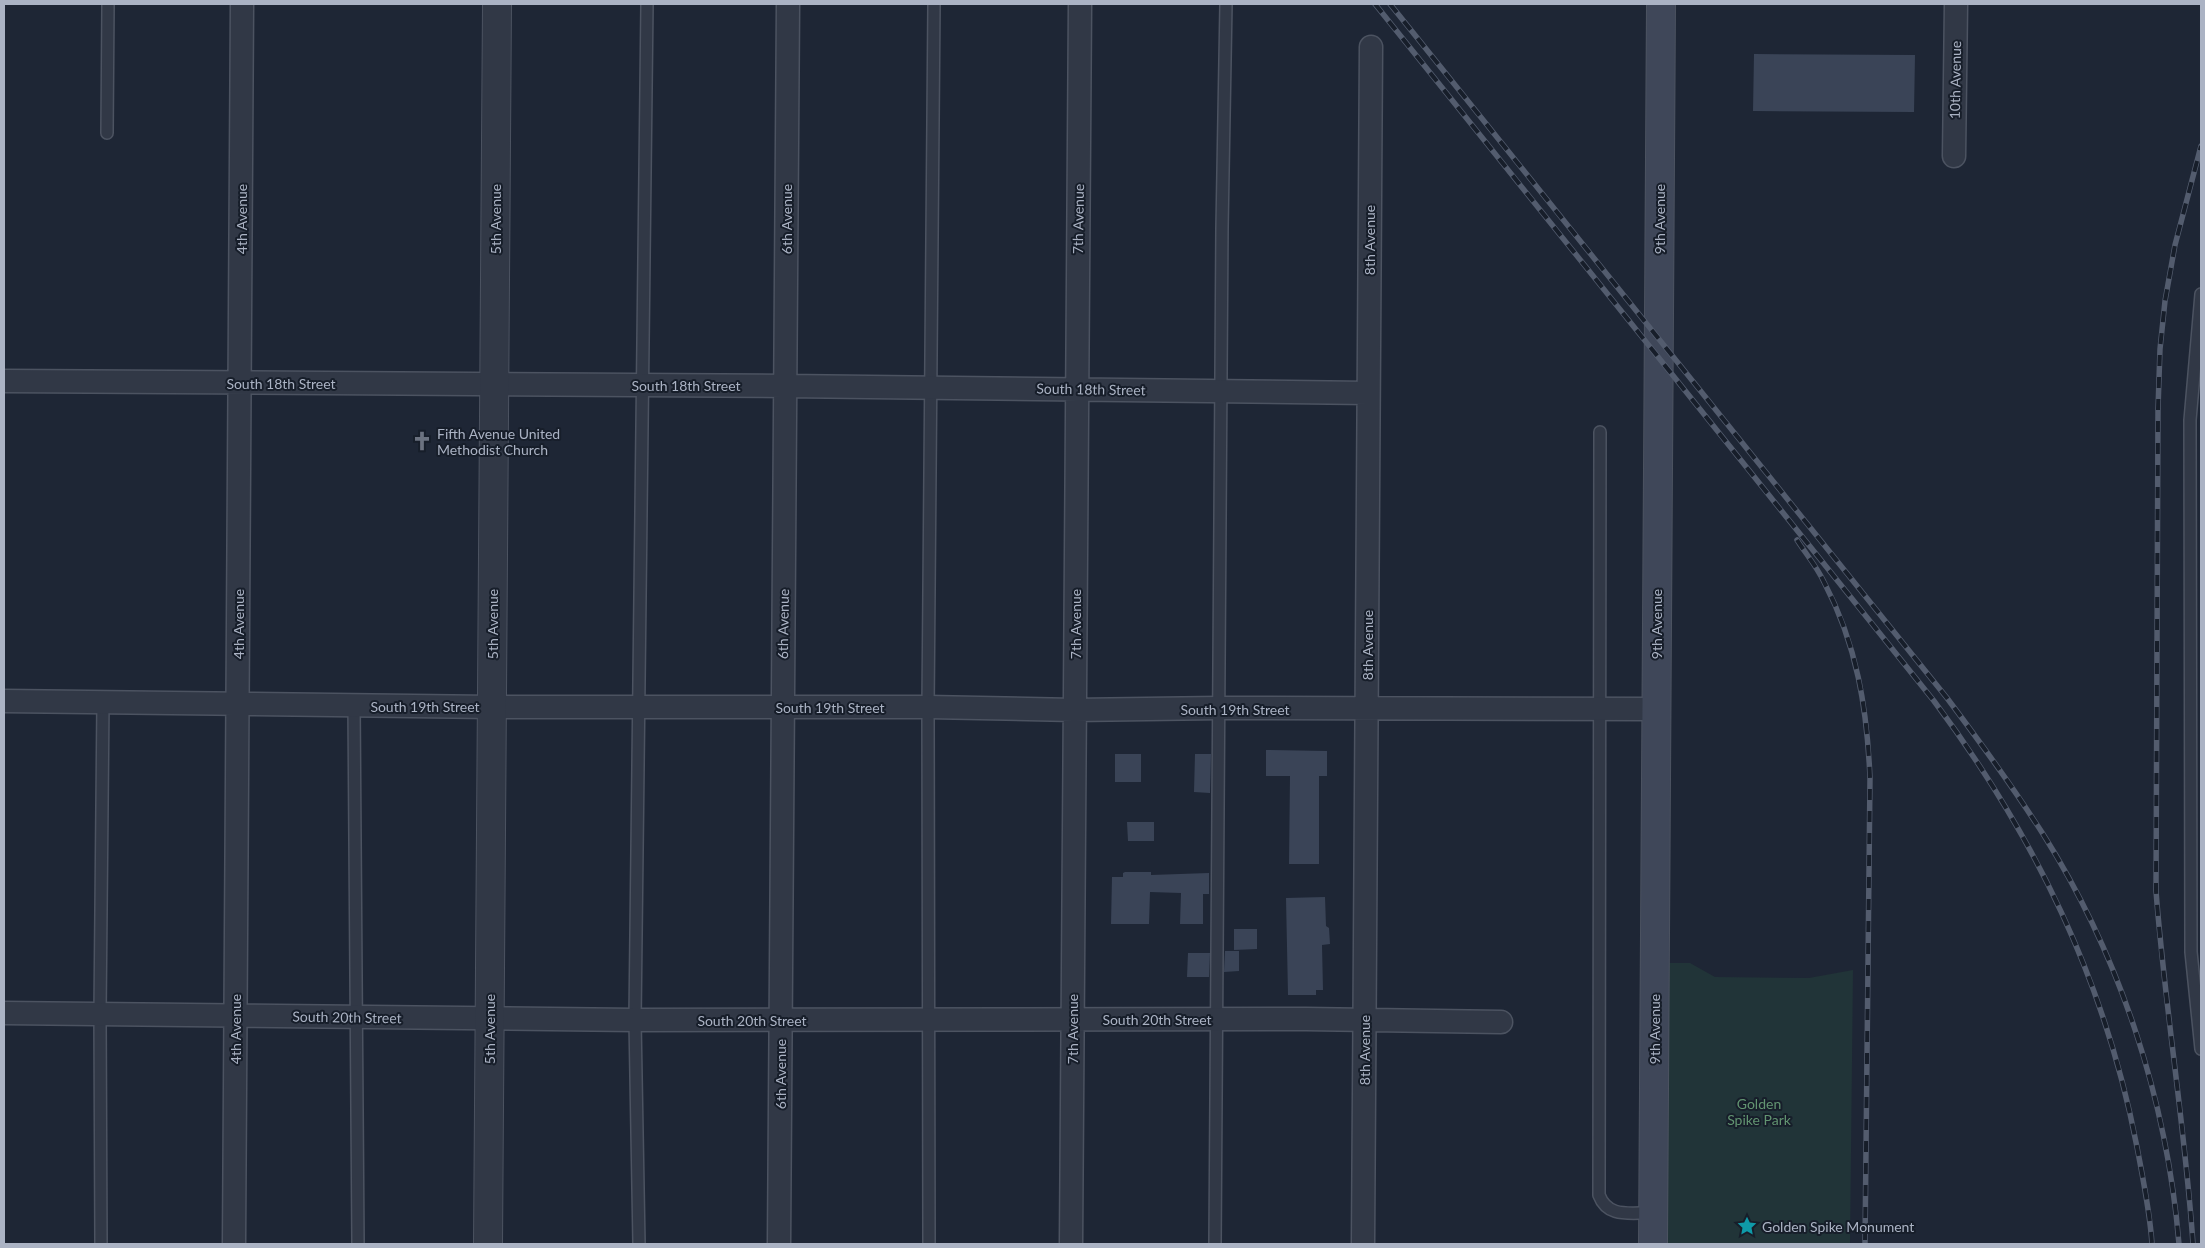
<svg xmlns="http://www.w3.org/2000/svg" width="2205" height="1248" viewBox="0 0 2205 1248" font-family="Lato,sans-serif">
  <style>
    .green { fill: #213438 }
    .building { fill: #3a4457 }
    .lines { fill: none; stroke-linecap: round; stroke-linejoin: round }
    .service-casing { stroke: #4c5361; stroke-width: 14 }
    .minor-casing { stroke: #4c5361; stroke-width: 25 }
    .tertiary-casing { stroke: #4c5361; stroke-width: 30 }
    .secondary-casing { stroke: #4c5361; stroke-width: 30 }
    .service { stroke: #313846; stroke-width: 11 }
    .minor { stroke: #313846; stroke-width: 22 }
    .tertiary { stroke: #313846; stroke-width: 28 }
    .secondary { stroke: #3f4759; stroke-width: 28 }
    .rail-casing { stroke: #535c6e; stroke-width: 5.5 }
    .rail { stroke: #171e2a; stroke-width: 4; stroke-dasharray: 11; stroke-linecap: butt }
    .labels { text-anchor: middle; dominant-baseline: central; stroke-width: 4; stroke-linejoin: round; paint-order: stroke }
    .street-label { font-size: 14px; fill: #abb3c4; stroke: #171e2a }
    .poi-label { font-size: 14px; fill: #abb3c4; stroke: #171e2a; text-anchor: start }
    .park-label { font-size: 14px; fill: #629471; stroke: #171e2a }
  </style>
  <rect width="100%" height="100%" fill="#1e2635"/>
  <path class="green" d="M1669,963H1690L1715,977L1809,978L1853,970L1850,1244H1666Z"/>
  <path class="building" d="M1754,54L1915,55L1914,112L1753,111Z
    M1266,750L1327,751V776H1319V864H1289L1290,776H1266Z
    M1115,754H1141V782H1115Z
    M1195,754H1211L1210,793L1194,792Z
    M1127,822H1154V841H1128Z
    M1125,872H1151V875L1209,873V894H1203V924H1180L1181,893L1150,892L1149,924H1111L1112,877H1123V873Z
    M1325,897L1326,926L1329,928L1330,944L1322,945L1323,990H1316V995H1288L1286,898Z
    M1234,929H1257V949L1234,950Z
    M1225,951H1239V971L1224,972Z
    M1188,953H1210L1209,977H1187Z"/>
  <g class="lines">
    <defs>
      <path id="service" d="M107,133L108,4
        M2201,294L2190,420L2191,952L2201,1049
        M1600,432L1599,1195C1608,1219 1631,1212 1653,1213
        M354,705L358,1244
        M101,1244L100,1014L103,702
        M639,1244L635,1020L647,4
        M929,1244L928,707L934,4
        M1215,1244L1222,228L1226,4"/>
      <path id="minor" d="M1954,156L1956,4
        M4,381L785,386L1368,393
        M4,701L492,707H928L1074,710L1219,708L1656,709
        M4,1013L635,1020L1306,1019L1501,1022
        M234,1244L242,4
        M779,1244L788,4
        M1071,1244L1080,4
        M1363,1244L1371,47"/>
      <path id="tertiary" d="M488,1244L497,4"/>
      <path id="secondary" d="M1653,1244L1661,4"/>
    </defs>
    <use href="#service" class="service-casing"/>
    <use href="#minor" class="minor-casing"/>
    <use href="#tertiary" class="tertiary-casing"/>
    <use href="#secondary" class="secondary-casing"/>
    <use href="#service" class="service"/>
    <use href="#minor" class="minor"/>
    <use href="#tertiary" class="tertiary"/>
    <use href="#secondary" class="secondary"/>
    <defs>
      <path id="rail" d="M1375,4L1934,701C2035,836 2105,981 2137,1147C2143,1179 2150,1212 2152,1244
        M1390,4L1947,698C1980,742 2013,787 2043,834C2120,956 2167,1100 2179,1244
        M1797,540C1806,554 1817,567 1824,582C1857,645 1867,708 1870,778L1865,1244
        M2193,1244C2185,1126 2165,1009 2156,891L2158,409L2160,349L2165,301L2175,245L2201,146"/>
    </defs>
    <use href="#rail" class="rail-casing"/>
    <use href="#rail" class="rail"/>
  </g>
  <defs>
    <symbol id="church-bare" viewBox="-9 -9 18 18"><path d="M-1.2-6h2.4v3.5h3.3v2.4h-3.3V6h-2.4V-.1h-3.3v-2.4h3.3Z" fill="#6b7280" stroke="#171e2a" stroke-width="2.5" paint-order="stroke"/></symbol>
    <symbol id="sight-bare" viewBox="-9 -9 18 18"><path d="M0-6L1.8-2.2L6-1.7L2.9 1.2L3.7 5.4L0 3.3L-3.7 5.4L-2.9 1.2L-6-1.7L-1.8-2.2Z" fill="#0f9aa8" stroke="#171e2a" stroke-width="2.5" paint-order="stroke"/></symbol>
  </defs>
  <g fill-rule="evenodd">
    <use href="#church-bare" x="408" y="427" width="28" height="28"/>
    <use href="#sight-bare" x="1733" y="1212" width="28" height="28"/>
  </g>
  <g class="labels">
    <g class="street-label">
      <text transform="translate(1955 80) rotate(-89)">10th Avenue</text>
      <text transform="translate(241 219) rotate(-90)">4th Avenue</text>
      <text transform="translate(495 219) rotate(-90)">5th Avenue</text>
      <text transform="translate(786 219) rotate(-90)">6th Avenue</text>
      <text transform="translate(1078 219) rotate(-89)">7th Avenue</text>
      <text transform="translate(1659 219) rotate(-90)">9th Avenue</text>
      <text transform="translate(1369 240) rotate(-90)">8th Avenue</text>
      <text x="281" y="383">South 18th Street</text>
      <text x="686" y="385">South 18th Street</text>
      <text transform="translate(1091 389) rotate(1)">South 18th Street</text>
      <text transform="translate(238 624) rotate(-90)">4th Avenue</text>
      <text transform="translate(492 624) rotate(-90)">5th Avenue</text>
      <text transform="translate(783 624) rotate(-89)">6th Avenue</text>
      <text transform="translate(1075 624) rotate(-90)">7th Avenue</text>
      <text transform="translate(1656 624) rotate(-90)">9th Avenue</text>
      <text transform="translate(1367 645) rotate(-90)">8th Avenue</text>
      <text x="425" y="706">South 19th Street</text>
      <text x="830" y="707">South 19th Street</text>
      <text x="1235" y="709">South 19th Street</text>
      <text transform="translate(347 1017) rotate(1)">South 20th Street</text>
      <text x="1157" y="1019">South 20th Street</text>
      <text x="752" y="1020">South 20th Street</text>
      <text transform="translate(235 1029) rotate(-90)">4th Avenue</text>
      <text transform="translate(489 1029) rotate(-90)">5th Avenue</text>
      <text transform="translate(1072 1029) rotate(-90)">7th Avenue</text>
      <text transform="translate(1654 1029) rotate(-90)">9th Avenue</text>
      <text transform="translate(1364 1050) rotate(-90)">8th Avenue</text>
      <text transform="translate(780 1074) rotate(-90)">6th Avenue</text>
    </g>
    <g class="poi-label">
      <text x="437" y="433">Fifth Avenue United<tspan x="437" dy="16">Methodist Church</tspan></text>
      <text x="1762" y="1226">Golden Spike Monument</text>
    </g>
    <g class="park-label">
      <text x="1759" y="1103">Golden<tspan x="1759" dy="16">Spike Park</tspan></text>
    </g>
  </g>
  <rect width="2205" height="1248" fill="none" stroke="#abb3c4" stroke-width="10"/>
</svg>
